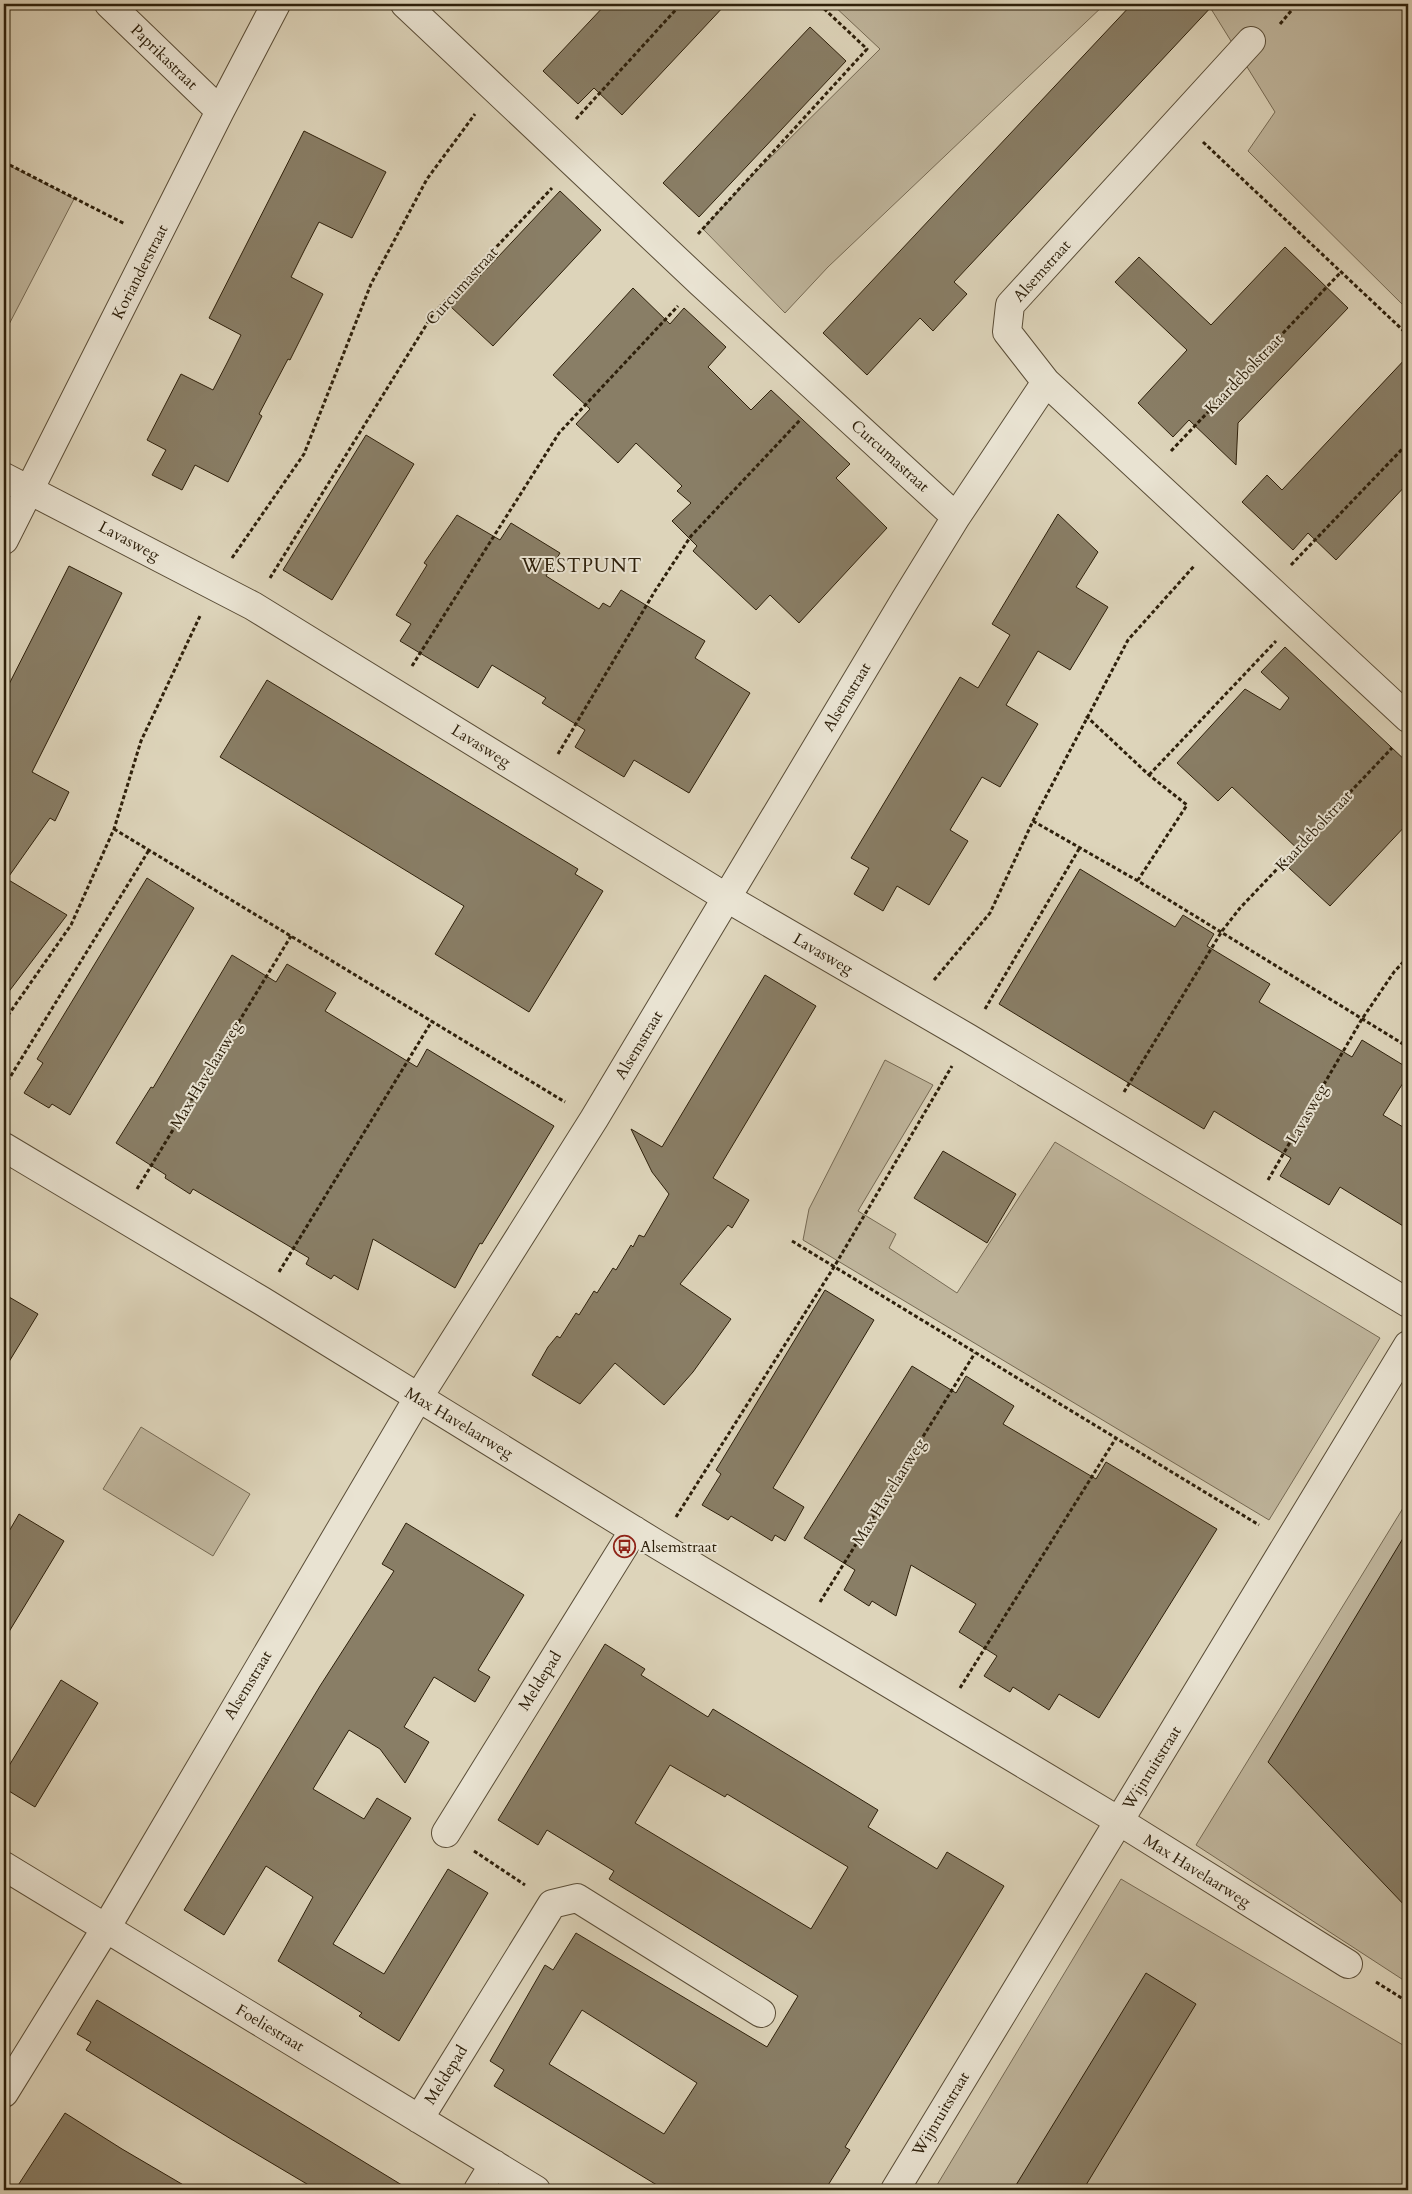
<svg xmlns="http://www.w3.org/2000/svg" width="1412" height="2194" viewBox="0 0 1412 2194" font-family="Cardo,serif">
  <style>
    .green { fill: #bfb59c; stroke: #766a54 }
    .building { fill: #897e66; stroke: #2e200b; fill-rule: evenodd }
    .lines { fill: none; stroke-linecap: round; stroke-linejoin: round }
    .minor-casing { stroke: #5a4d37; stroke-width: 30 }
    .path { stroke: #2e200b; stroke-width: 3; stroke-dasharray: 4 2.5; stroke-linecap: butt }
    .minor { stroke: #e9e3d2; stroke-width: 28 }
    .labels { text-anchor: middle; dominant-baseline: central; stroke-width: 4; stroke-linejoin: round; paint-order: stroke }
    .street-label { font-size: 16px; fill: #2e200b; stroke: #e9e3d2 }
    .poi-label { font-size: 16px; fill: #2e200b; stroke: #e9e3d2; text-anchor: start }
    .quarter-label { font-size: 19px; letter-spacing: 1px; fill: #2e200b; stroke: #e9e3d2 }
  </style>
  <rect width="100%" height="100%" fill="#ddd4ba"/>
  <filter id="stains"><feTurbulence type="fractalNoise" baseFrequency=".004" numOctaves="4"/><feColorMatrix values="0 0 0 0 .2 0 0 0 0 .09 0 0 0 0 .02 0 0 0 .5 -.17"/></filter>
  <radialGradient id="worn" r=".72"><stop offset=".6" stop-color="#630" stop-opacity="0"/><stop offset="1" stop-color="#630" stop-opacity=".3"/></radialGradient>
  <path class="green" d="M832,4H1105L828,267L785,313L703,229L751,177L880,49Z
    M1208,4H1408V310L1248,151L1275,112Z
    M4,163L74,199L4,334Z
    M885,1060L933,1085L858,1211L896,1234L889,1248L957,1293L1055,1142L1380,1338L1269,1520L803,1240L809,1209Z
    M141,1427L250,1494L213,1556L103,1489Z
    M1408,1500V1983L1196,1845Z
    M1121,1879L1408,2048V2190H934Z"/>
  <path class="building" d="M606,4H726L622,115L594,88L578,104L543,71Z
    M1132,4H1214L954,282L967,294L933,331L920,318L867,375L823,333Z
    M810,27L846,61L699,217L663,183Z
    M304,131L386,172L352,238L319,222L305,249L291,277L323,294L290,360L288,359L259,414L262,416L228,482L195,465L182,490L152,475L166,450L147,440L181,374L213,390L227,363L241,335L209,318Z
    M560,191L601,230L493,346L451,307Z
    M1285,247L1348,308L1238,423L1236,465L1189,420L1173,437L1138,403L1187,350L1115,282L1139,257L1211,325Z
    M633,288L670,324L684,308L726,347L708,367L751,410L771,390L850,464L836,478L887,528L799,623L770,595L756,610L693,551L697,546L672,521L691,503L677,491L682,486L636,443L618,463L576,424L590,409L553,375Z
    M1408,356V483L1336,560L1308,533L1293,550L1242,502L1267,475L1282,490Z
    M366,435L414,464L332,600L283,570Z
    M1058,514L1098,552L1076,587L1108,607L1070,670L1038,651L1006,705L1038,724L1000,787L982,777L950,830L968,841L929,905L897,886L883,911L854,894L869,868L851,858L960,677L978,688L1010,635L992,624Z
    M457,515L500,540L511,523L560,553L546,576L599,609L603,603L610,607L621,590L705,641L695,658L750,693L689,793L634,760L624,777L575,747L585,730L542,703L546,698L492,665L478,688L400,641L411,624L396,615L427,565L424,563Z
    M69,566L122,593L32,772L69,792L55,821L50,818L7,879L67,915L4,998V694Z
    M1285,647L1408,763V823L1330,906L1289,868L1302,853L1232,787L1218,801L1177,763L1245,689L1280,710L1289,698L1261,672Z
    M267,680L578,869L575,874L603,891L529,1012L435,954L464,906L220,757Z
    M1080,869L1175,927L1183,915L1214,934L1207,946L1270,984L1259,1002L1352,1057L1362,1040L1408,1068V1075L1383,1115L1408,1130V1229L1340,1187L1329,1205L1280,1176L1291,1158L1261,1140L1214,1111L1204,1129L999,1004Z
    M147,878L194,908L70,1115L52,1104L49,1108L24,1093L43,1063L37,1059Z
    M232,955L276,982L287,964L336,993L325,1011L417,1067L427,1049L554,1126L482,1244L480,1243L455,1288L373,1239L358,1290L334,1275L331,1279L306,1264L309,1258L193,1189L190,1194L165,1178L166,1175L116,1143L151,1087L153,1088Z
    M765,975L816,1006L713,1178L749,1200L732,1228L728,1225L680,1284L731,1319L693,1372L664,1405L615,1363L580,1404L532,1375L548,1347L557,1336L560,1338L576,1313L579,1315L594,1291L597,1293L613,1268L616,1270L631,1245L633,1247L639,1235L644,1237L669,1194L652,1172L631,1129L662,1147Z
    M943,1151L1016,1194L987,1243L914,1198Z
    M825,1290L874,1320L773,1488L804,1507L785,1541L775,1535L772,1541L731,1516L728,1520L702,1505L721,1474L716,1470Z
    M4,1294L38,1314L4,1370Z
    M912,1366L956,1393L966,1376L1014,1406L1003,1424L1096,1479L1106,1462L1217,1529L1099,1718L1059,1694L1049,1710L1013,1687L1010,1692L984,1676L997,1656L959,1632L976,1604L911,1565L896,1616L872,1601L869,1606L844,1590L855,1570L804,1538Z
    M19,1514L64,1541L4,1640V1540Z
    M406,1523L524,1595L478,1670L490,1677L475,1702L434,1677L404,1727L429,1742L405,1783L380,1749L349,1730L313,1789L364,1819L377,1798L411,1818L333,1944L384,1974L448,1869L488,1893L399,2041L359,2016L362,2013L278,1961L313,1897L266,1866L224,1935L184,1910L320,1686L394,1571L382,1564Z
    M1408,1530V1909L1268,1762Z
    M605,1644L645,1669L641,1675L708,1717L713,1709L878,1810L868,1827L937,1869L947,1852L1004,1886L845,2147L850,2150L825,2190H665L494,2086L504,2070L490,2061L545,1965L553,1970L576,1933L767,2047L798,1996L609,1879L614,1871L547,1830L538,1845L498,1820ZM670,1765L725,1797L727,1794L848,1867L811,1929L635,1823ZM582,2010L697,2083L664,2134L549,2064Z
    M61,1680L98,1703L35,1807L4,1788V1774Z
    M1146,1973L1196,2004L1083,2190H1013Z
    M97,2000L315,2132L410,2190H317L231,2139L86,2050L91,2042L77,2034Z
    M65,2113L122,2149L192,2190H15Z"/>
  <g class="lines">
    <defs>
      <path id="minor" d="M109,4L220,111
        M405,4L700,282L956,517
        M1046,382L1408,718
        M4,477L253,606L727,898L968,1038L1408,1303
        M4,540L220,111L276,4
        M4,1147L262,1301L658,1545L1119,1821L1348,1964
        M446,1833L634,1530
        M4,1866L536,2190
        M4,2093L106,1928L418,1398L594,1119L905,600L956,517L1046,382L1007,332L1010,305L1251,41
        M419,2119L552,1904L577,1898L761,2013
        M478,2190L494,2164
        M895,2190L1408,1345"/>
    </defs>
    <use href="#minor" class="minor-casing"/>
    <path class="path" d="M1400,4L1408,8
      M1280,24L1297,4
      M576,119L681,4
      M1203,142L1408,335
      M4,162L125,224
      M698,234L867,49L819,4
      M1171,451L1341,272
      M232,558L304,454L371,284L427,179L475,114
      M1291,565L1408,443
      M270,578L433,314L552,188
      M412,666L559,433L678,306
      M1086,716L1149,775L1187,805L1138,880
      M558,754L655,591L691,536L801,419
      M1149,775L1276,641
      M1033,821L1138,881L1408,1047
      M114,829L565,1102
      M934,980L990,913L1033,821L1128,640L1195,565
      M985,1009L1079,849
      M4,1021L71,925L114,829L141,741L200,616
      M4,1087L149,850
      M1124,1092L1222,931L1240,908L1392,748
      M1268,1180L1362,1019L1394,972L1408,957
      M137,1189L291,936
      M792,1241L1259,1525
      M279,1272L432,1021
      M676,1517L834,1267L952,1066
      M820,1602L975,1353
      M960,1688L1116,1438
      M474,1851L525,1885
      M1376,1982L1408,2002"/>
    <use href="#minor" class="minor"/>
  </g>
  <defs>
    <symbol id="bus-ring" viewBox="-11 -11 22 22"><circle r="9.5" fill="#e9e3d2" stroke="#8f2418" stroke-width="1.5"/><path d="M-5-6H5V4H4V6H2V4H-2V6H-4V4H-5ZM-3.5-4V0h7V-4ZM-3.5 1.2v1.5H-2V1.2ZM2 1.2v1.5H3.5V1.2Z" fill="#8f2418"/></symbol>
  </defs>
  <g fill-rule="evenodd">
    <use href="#bus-ring" x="612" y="1534" width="25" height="25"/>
  </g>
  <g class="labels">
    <g class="street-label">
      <text transform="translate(164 57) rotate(44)">Paprikastraat</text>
      <text transform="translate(1042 271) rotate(-48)">Alsemstraat</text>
      <text transform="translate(140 272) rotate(-63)">Korianderstraat</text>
      <text transform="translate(462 286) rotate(-48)">Curcumastraat</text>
      <text transform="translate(1244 374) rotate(-46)">Kaardebolstraat</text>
      <text transform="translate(890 456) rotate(42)">Curcumastraat</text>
      <text transform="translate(129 541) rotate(28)">Lavasweg</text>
      <text transform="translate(847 697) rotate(-59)">Alsemstraat</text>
      <text transform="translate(481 746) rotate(32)">Lavasweg</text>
      <text transform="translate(1314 831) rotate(-47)">Kaardebolstraat</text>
      <text transform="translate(823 954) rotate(30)">Lavasweg</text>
      <text transform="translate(639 1045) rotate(-59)">Alsemstraat</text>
      <text transform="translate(206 1075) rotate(-59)">Max Havelaarweg</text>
      <text transform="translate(1307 1114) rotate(-60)">Lavasweg</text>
      <text transform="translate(459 1423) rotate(31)">Max Havelaarweg</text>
      <text transform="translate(889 1492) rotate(-58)">Max Havelaarweg</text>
      <text transform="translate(540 1681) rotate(-58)">Meldepad</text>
      <text transform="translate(248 1685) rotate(-59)">Alsemstraat</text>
      <text transform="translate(1152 1768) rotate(-58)">Wijnruitstraat</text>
      <text transform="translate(1197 1871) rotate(32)">Max Havelaarweg</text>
      <text transform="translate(270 2028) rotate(31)">Foeliestraat</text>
      <text transform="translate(446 2075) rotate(-58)">Meldepad</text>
      <text transform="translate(941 2114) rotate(-59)">Wijnruitstraat</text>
    </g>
    <g class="poi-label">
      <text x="640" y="1547">Alsemstraat</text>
    </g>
    <g class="quarter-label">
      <text x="582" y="566">WESTPUNT</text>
    </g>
  </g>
  <rect width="1412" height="2194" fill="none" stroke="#ddd4ba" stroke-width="20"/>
  <rect x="5" y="5" width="1402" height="2184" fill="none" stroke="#2e200b" stroke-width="2.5"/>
  <rect x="10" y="10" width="1392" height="2174" fill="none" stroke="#2e200b"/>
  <rect width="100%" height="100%" filter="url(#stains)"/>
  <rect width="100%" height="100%" fill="url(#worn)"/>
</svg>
